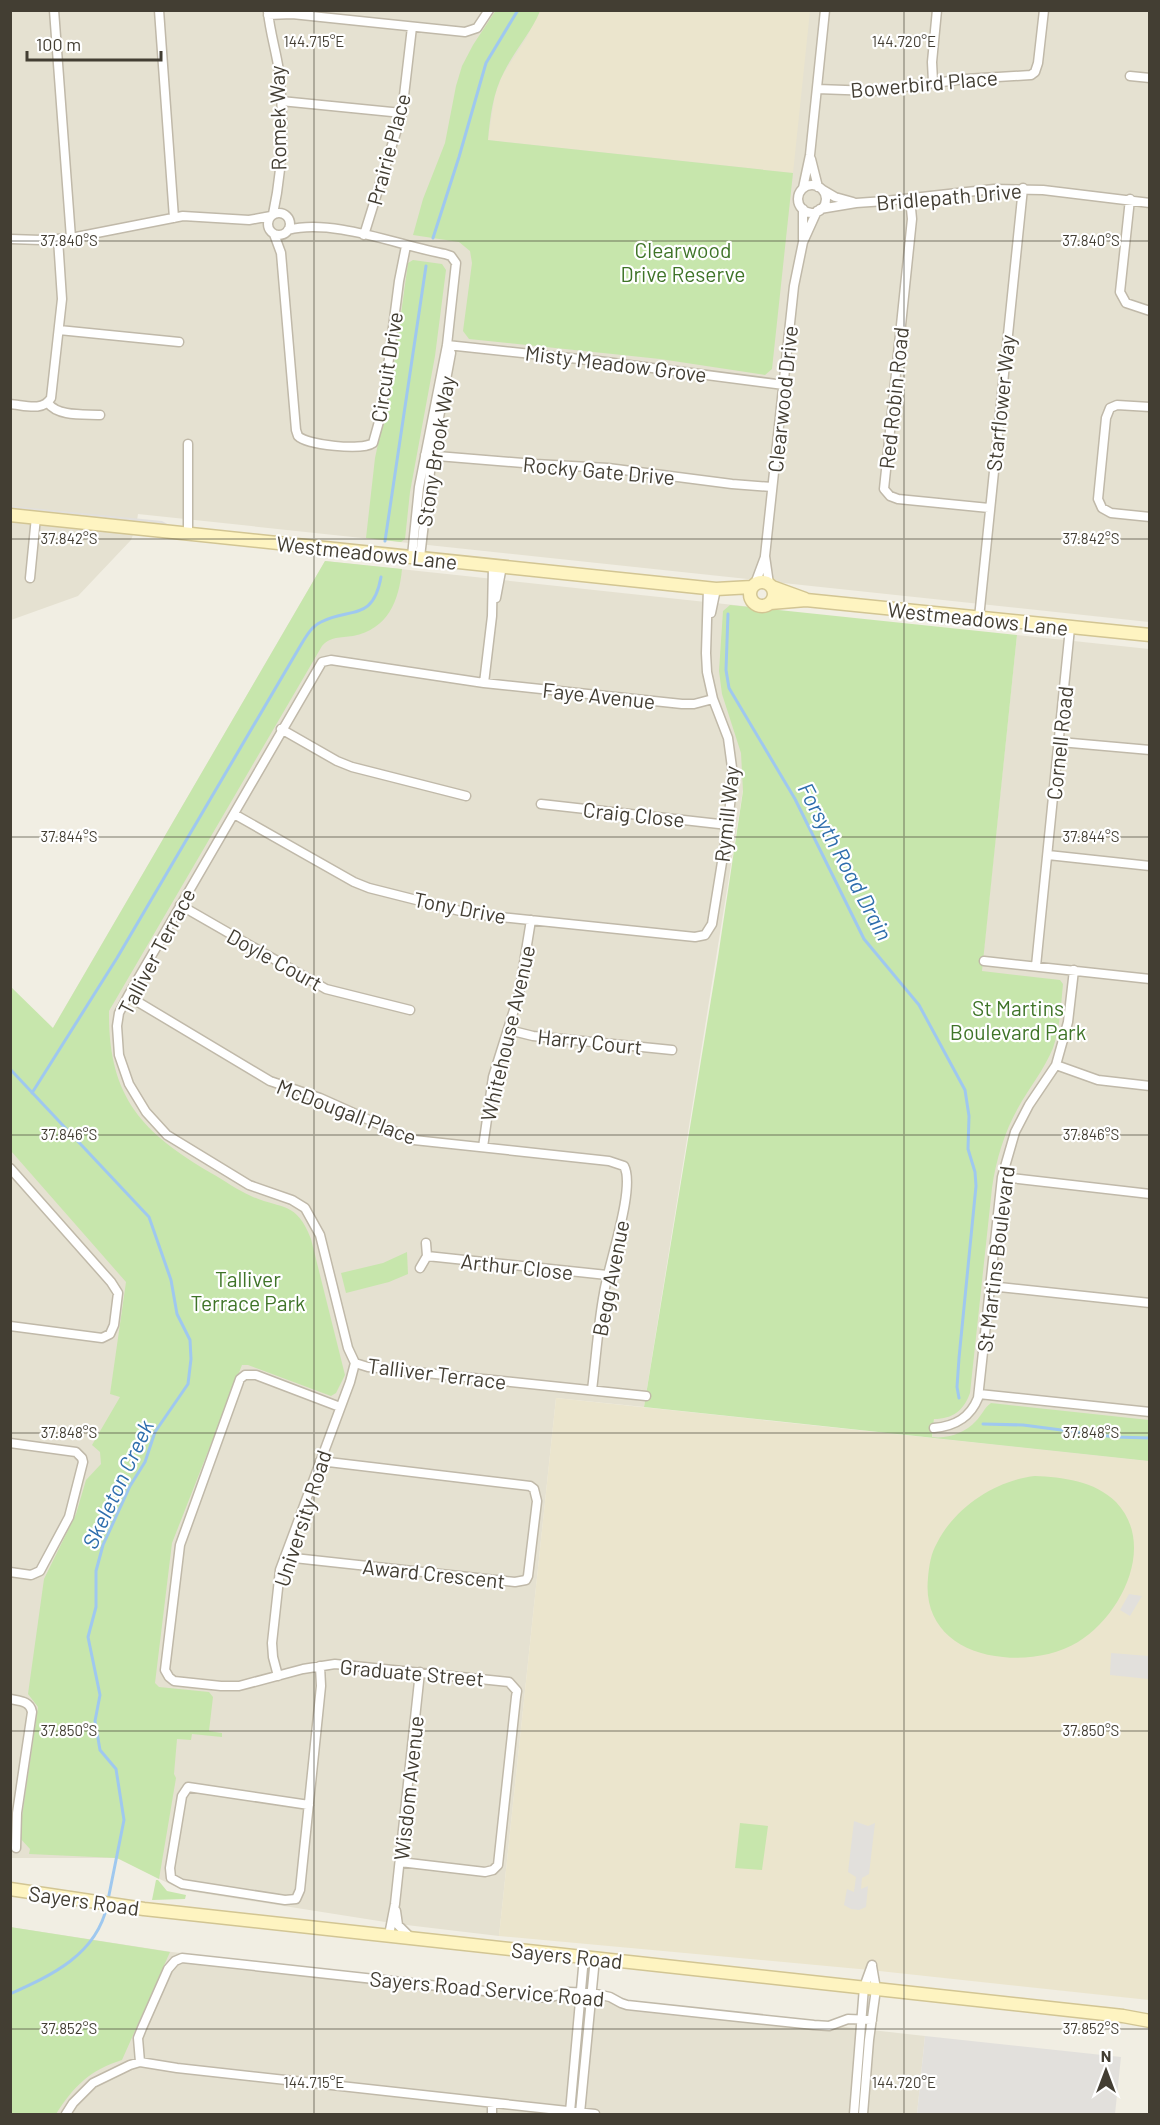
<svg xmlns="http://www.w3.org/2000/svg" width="1160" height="2125" viewBox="0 0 1160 2125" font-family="Barlow,sans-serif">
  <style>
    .residential { fill: #e5e1d1 }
    .education { fill: #ebe5cd }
    .green { fill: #c7e6ac }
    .parking { fill: #e2e0dc }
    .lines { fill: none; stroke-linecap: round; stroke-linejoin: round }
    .stream { stroke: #9fc8ef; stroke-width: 3 }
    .street-casing { stroke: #c0b9a9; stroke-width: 11 }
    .secondary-casing { stroke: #d2c593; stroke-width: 15 }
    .street { stroke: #fff; stroke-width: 8 }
    .secondary { stroke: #fef4c1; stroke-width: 12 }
    .ticks { fill: none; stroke: #433e33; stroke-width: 1.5; stroke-opacity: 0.45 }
    .labels { text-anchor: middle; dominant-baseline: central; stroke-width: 4.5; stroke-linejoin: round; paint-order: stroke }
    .street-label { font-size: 21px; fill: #433e33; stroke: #fff }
    .park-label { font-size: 21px; fill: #3f7428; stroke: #fff }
    .water-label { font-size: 22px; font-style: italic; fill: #2e6ead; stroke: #fff }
    .ticks-label { font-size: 15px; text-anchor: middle; fill: #433e33; stroke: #fff; stroke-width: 4.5; stroke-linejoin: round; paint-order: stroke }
  </style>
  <rect width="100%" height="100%" fill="#f1eee3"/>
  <path class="residential" d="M10,11H1149V622L138,514L136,527L131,540L78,596L11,620Z
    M325,561L772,609L644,1407L556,1398L499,1936L398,1924L182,1890L117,1858H11L10,1069L22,1081Z
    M1017,635L1149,649V1461L932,1438Z
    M10,1927L172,1952L925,2036L917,2114H11Z"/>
  <path class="education" d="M540,11H810L793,173L488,140L495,95L502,76L527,37Z
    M556,1398L1149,1461V2000L870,1970L499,1936Z"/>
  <path class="green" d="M496,10L540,11C531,33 515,50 504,72C493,92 490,118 488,140L793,173L772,369L765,375L660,359L469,339L463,331L472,263L470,251L459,242L413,235L423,199L445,143L456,86L462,66L473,45Z
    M413,260L442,264L446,270L435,356L410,492L405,539L401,542L366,538L375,458L392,379L408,263Z
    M325,561L402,569C399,601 388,629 353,636C340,638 331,636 322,646L109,1011C108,1096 141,1132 211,1173C224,1180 237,1190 251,1196C281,1210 296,1200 311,1239L345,1375L336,1393L331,1396L248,1365H242L172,1543L155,1683L159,1687L209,1692L213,1697L209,1731L222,1733V1737L192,1734L191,1740L177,1739L174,1774L176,1778L159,1879L117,1858L29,1854L30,1849L19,1837L38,1707L28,1694L44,1579L76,1514L86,1480L101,1464L100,1452L92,1445L120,1397L110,1394L126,1282L11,1151L10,986L53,1028Z
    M730,605L1017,635L982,971L1060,980L1063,984C1061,1005 1060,1028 1053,1048C1044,1070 1029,1088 1018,1108C1004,1133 996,1160 992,1188L970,1393C964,1410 953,1419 934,1419L932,1437C948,1439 965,1433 976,1421C982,1415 984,1408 991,1403L1149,1420V1461L644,1407L718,957L743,791L741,753L722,694L719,671L723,611Z
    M407,1252L408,1274L389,1282L346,1293L341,1273L383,1263Z
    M1035,1476C1062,1477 1095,1481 1116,1502C1157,1545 1121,1616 1078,1642C1056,1655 1027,1660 1003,1657C958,1653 923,1626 928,1578C929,1566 931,1553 937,1543C955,1507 996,1480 1035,1476Z
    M740,1823L768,1826L762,1870L735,1868Z
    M156,1880H158L167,1891L186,1895L185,1899L152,1900Z
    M10,1927L170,1952L122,2060C90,2070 74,2086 56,2114H11Z"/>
  <path class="parking" d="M11,506L162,521L169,525L11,509Z
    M1129,1594L1142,1596L1130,1616L1120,1610Z
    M1111,1653L1149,1656V1679L1110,1675Z
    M854,1821L868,1826L875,1823L869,1874L862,1878L861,1889L868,1886L866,1907L859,1910L851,1909L844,1905L847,1889L854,1892L856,1877L848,1872Z
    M925,2036L1121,2057L1115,2114H917Z"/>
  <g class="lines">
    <path class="stream" d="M433,238L459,157L486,63L518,10
      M385,541L426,266
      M728,614L726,670L729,688L795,799L864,939L919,1005L965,1090L969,1116L968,1149L975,1172L976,1186L959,1358L957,1387L959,1398
      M10,1069L149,1217L171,1280L177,1314L190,1340L191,1359L188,1384L155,1432L145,1462L130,1486L103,1545L96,1571V1607L88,1637L100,1695L95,1721L100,1750L116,1769L124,1820L108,1900
      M32,1093L117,958L302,643C307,635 312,626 321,622C350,607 373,622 381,577
      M983,1424L1023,1425L1115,1437L1150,1438
      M10,1994C52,1975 96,1955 107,1906"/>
    <defs>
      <path id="street" d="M54,10L71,238
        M159,10L174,218
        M268,12C270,32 276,51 279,71C284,118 283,168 273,214
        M268,15L292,14L465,32L477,28L489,10
        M1130,76L1150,78
        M933,82L932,62L937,10
        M817,89L873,91L965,79L1031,75L1035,72L1038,63L1044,10
        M281,101L402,113
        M811,159L818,187
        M798 199a14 14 0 1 1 28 0a14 14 0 1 1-28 0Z
        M803,188L810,155L825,10
        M823,190L835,197L853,202
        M910,198L912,219L884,489L890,496L898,499L989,508
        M1130,199L1120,292L1126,303L1150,311
        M820,209L856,203L885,201L994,189L1043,190L1150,203
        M268 224a11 11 0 1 1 22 0a11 11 0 1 1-22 0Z
        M288,230C333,218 400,246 445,254L451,256L456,263L447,345L419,487L412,556
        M274,234L281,253L296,430L298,436C307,445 362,451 373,443L380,418L387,374L399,281L406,246
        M364,235L402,113L412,27
        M10,239L41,240L71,238L183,216L249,220L271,216
        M803,239V209
        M59,330L179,342
        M447,345L598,361L784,385
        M48,403C58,417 85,414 100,415
        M10,404C24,405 43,412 51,398L62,299L58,239
        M1150,407L1117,405L1110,408L1106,418L1098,499L1102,508L1111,513L1150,517
        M425,455L535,464L608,468L732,484L772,487
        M188,533V444
        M420,557L432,455L451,353L447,345
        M30,578L36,517
        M755,584L765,557
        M769,584L765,556L794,286L803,242L817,211
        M496,598L502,566
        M711,613L716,589
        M979,618L1023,188
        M484,683L492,616L493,565
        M281,729L337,761L352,767L466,796
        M1060,742L1150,750
        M541,804L728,825
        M234,814L354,882L369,888L472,914L695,937L705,935L712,924L728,825L733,775L728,738L713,699L707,672L706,653L708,588
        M1048,855L1150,866
        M180,905L326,989L410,1010
        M984,961L1150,979
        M1036,966L1070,628
        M128,996L270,1081L320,1098L414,1140L609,1161L624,1166C636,1187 608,1266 604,1293C598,1325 596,1358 592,1390
        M509,1030L533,1036L672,1050
        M1056,1065L1098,1080L1150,1086
        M483,1147L493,1077L519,994L531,920
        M10,1168L111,1282L118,1293L114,1325L110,1334L102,1338L10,1326
        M1002,1177L1150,1194
        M427,1256L607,1275
        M420,1268L427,1256L426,1243
        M990,1286L1150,1303
        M979,1394L1150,1412
        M646,1396L368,1367L355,1363L348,1348L320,1235L305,1208L292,1200L249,1185L167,1135L146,1112L129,1084L119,1055L117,1026L119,1013L128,996L322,662L331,660L484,683L682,704H694L713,699
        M340,1407L256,1375H245L240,1379L180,1545L165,1670L169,1677L174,1681L221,1686H239L303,1669L335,1664L509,1682L517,1691L516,1697L498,1865L493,1870L485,1872L400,1862
        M934,1428C955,1426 970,1418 978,1398L1002,1177L1015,1132L1029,1105L1056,1065L1068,1022L1074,970
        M10,1443L76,1452L82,1458L83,1462L69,1517L40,1571L31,1575L10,1572
        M285,1557L515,1582L526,1580L528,1576L537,1501L534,1489L530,1486L320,1461
        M278,1676L273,1657L272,1643L280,1570L350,1382L355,1363
        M10,1699C20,1701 30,1701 32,1712L17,1813L16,1848
        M309,1805L188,1787L182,1796L170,1868L171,1878L182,1884L285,1900L296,1899L300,1890L321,1686L320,1666
        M396,1911L398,1925L410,1937
        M389,1935L395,1904L420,1672
        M140,2062L138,2038L142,2028L168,1969L175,1961L182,1958L548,1998L569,1992L592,1993L610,1997L621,2003L627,2005L814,2025L829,2026L848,2019L872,2020
        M492,2103V2114
        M570,2112L584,1957
        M580,2113L595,1958
        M66,2114L73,2103L93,2083L130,2065L140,2062L177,2068L595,2114
        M854,2114L864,1987L872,1965
        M863,2114L869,2040L876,1989L872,1966"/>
      <path id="secondary" d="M10,515L716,589L752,587
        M750 594a12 12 0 1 1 24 0a12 12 0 1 1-24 0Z
        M772,587L805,599
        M770,603L806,600L1150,635
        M10,1889L144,1909L1123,2016L1150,2021"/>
    </defs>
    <use href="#street" class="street-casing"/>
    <use href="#secondary" class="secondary-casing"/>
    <use href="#street" class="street"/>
    <use href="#secondary" class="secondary"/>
  </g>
  <path class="ticks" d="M314,10V2114M904,10V2114M10,241H1150M10,539H1150M10,837H1150M10,1135H1150M10,1433H1150M10,1731H1150M10,2029H1150"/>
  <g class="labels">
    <g class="street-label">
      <text transform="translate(924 83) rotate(-5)">Bowerbird Place</text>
      <text transform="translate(277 118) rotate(-91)">Romek Way</text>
      <text transform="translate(388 149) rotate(-75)">Prairie Place</text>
      <text transform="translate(949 196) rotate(-5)">Bridlepath Drive</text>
      <text transform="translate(616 363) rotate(7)">Misty Meadow Grove</text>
      <text transform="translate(386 367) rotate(-81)">Circuit Drive</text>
      <text transform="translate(893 398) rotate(-84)">Red Robin Road</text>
      <text transform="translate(782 399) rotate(-84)">Clearwood Drive</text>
      <text transform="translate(1000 403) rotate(-84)">Starflower Way</text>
      <text transform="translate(435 451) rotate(-81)">Stony Brook Way</text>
      <text transform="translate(599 470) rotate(5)">Rocky Gate Drive</text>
      <text transform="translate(367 552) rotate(6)">Westmeadows Lane</text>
      <text transform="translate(978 618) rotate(6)">Westmeadows Lane</text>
      <text transform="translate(599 695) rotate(6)">Faye Avenue</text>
      <text transform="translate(1059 743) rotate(-84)">Cornell Road</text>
      <text transform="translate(634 814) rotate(6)">Craig Close</text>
      <text transform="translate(726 814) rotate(-84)">Rymill Way</text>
      <text transform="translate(460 907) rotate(11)">Tony Drive</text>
      <text transform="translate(156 951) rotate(-62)">Talliver Terrace</text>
      <text transform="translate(275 959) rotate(29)">Doyle Court</text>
      <text transform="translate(507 1033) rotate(-77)">Whitehouse Avenue</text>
      <text transform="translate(590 1041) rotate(6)">Harry Court</text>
      <text transform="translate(347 1111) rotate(21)">McDougall Place</text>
      <text transform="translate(995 1259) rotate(-83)">St Martins Boulevard</text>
      <text transform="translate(517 1266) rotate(6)">Arthur Close</text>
      <text transform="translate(610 1278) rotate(-79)">Begg Avenue</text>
      <text transform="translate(437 1373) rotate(7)">Talliver Terrace</text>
      <text transform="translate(302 1518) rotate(-72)">University Road</text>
      <text transform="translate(434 1573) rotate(6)">Award Crescent</text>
      <text transform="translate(412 1672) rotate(5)">Graduate Street</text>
      <text transform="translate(408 1788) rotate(-84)">Wisdom Avenue</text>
      <text transform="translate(84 1900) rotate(8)">Sayers Road</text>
      <text transform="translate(567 1955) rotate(6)">Sayers Road</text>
      <text transform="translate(487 1988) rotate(5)">Sayers Road Service Road</text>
    </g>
    <g class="park-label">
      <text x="683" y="249">Clearwood<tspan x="683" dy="24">Drive Reserve</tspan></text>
      <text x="1018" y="1007">St Martins<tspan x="1018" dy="24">Boulevard Park</tspan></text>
      <text x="248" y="1278">Talliver<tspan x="248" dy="24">Terrace Park</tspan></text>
    </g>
    <g class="water-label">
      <text transform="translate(846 861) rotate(62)">Forsyth Road Drain</text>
      <text transform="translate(117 1484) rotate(-65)">Skeleton Creek</text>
    </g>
  </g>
  <g class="ticks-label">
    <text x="314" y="47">144.715°E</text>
    <text x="904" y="47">144.720°E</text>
    <text x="69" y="246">37.840°S</text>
    <text x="1091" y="246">37.840°S</text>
    <text x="69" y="544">37.842°S</text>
    <text x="1091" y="544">37.842°S</text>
    <text x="69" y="842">37.844°S</text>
    <text x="1091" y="842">37.844°S</text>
    <text x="69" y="1140">37.846°S</text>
    <text x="1091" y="1140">37.846°S</text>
    <text x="69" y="1438">37.848°S</text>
    <text x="1091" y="1438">37.848°S</text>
    <text x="69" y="1736">37.850°S</text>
    <text x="1091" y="1736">37.850°S</text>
    <text x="69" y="2034">37.852°S</text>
    <text x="1091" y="2034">37.852°S</text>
    <text x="314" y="2088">144.715°E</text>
    <text x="904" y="2088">144.720°E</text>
  </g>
  <rect width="1160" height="2125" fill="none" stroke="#433e33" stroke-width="24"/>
  <g transform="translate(1106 2071)" stroke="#ffffff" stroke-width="4.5" paint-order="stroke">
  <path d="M0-4.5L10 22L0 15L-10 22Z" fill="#433e33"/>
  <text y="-9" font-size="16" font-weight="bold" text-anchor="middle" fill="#433e33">N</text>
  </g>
  <path d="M27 51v9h134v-9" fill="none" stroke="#433e33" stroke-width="3"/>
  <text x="36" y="51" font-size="18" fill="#433e33" stroke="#ffffff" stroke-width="4.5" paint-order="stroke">100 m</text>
</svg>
